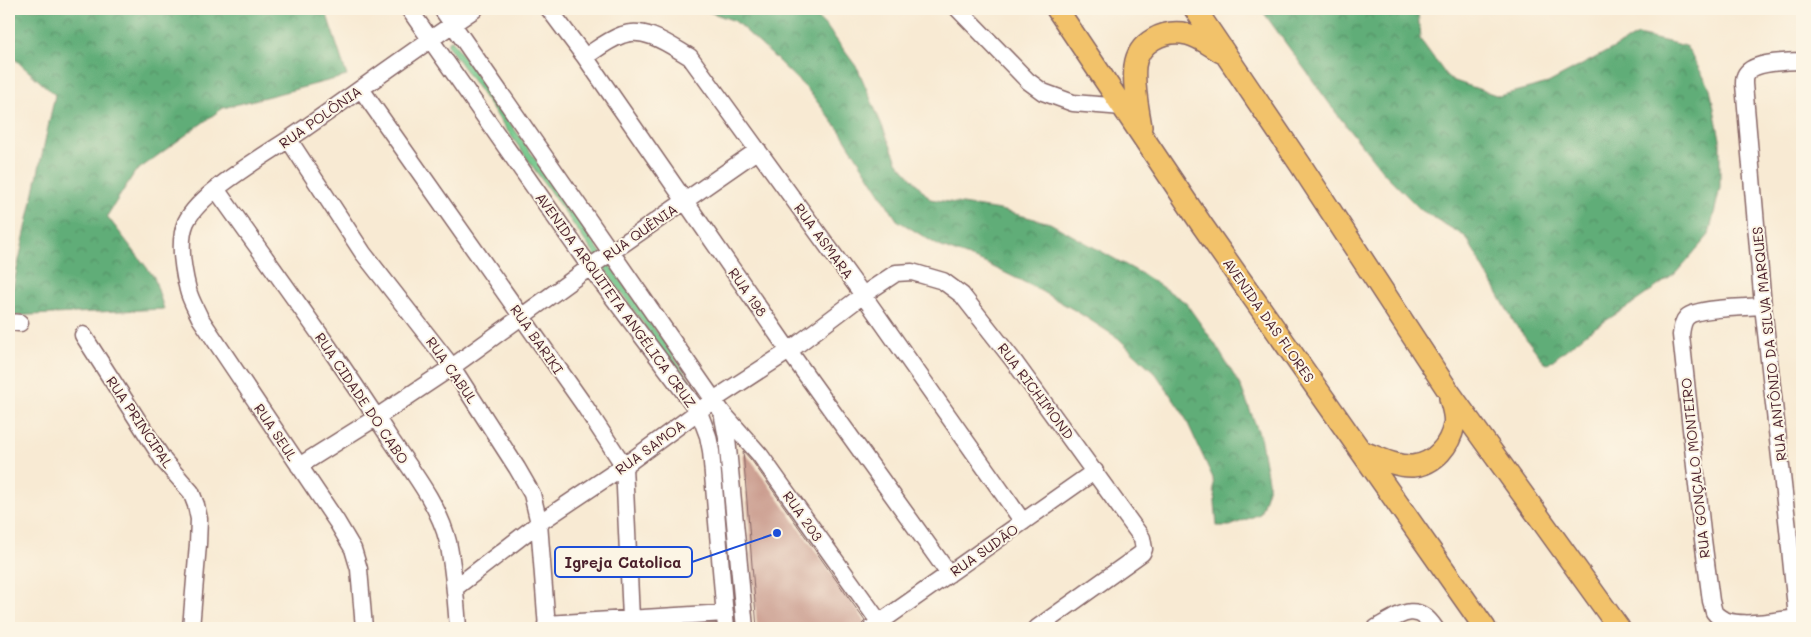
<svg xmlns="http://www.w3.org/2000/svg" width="1811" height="637" viewBox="0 0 1811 637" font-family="Mali,sans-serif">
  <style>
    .grass { fill: #75c98d; stroke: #60745c }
    .forest { fill: url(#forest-crowns); stroke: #556652 }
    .building { fill: #c8988a }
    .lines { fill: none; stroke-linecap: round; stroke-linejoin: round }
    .minor-casing { stroke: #876666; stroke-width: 19 }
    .major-casing { stroke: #876666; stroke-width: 24 }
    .minor { stroke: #fff; stroke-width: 16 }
    .major { stroke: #f2c26a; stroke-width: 21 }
    .labels { text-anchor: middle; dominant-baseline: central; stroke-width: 4; stroke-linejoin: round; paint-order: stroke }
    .street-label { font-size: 14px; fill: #4a1f2b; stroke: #fcf5e5 }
    .leader { fill: none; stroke: #1d4ed8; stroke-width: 2 }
    .callout-dot { fill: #1d4ed8; stroke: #fcf5e5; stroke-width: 2 }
    .callout { fill: #fcf5e5; stroke: #1d4ed8; stroke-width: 2 }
    .callout-label { font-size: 15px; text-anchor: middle; font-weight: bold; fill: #4a1f2b }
  </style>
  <defs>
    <pattern id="forest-crowns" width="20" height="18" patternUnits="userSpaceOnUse" patternTransform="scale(1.25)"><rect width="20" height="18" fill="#60ad78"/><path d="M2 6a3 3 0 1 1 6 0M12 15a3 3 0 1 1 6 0" fill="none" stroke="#518c63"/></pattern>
  </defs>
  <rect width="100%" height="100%" fill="#fcf5e5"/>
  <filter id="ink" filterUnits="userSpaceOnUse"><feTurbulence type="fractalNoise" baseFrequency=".02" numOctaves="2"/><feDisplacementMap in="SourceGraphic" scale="10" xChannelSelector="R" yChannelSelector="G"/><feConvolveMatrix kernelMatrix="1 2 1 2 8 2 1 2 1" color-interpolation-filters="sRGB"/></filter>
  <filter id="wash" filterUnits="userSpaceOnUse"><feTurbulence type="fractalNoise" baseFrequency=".0096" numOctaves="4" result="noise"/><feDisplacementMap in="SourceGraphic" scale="20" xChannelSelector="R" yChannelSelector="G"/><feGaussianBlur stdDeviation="1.12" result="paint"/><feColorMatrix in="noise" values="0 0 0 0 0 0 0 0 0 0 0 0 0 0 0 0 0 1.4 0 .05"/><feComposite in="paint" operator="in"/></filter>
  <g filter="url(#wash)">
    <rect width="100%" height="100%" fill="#f8ead3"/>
    <path class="grass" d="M452,40L694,385L695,391L691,392L448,46V41Z
      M720,426L742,628H733L716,431L717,427Z"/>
    <path class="forest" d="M9,9H325L347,76L223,108L135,172L107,216L154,277L164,309L9,316V306L55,95L9,54Z
      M701,9H808L827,27L858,69L897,161L930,199L1000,210L1050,223L1142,274L1185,302L1215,344L1241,387L1260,436L1269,486L1260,514L1230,526H1217L1213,478L1184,415L1156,374L1118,338L1076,311L1030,285L985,263L939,246L897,220L840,131L808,90L771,54L735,21Z
      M1261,9H1418L1420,39L1449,79L1499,96L1548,83L1638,35L1686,46L1710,88L1720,139V188L1709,235L1675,274L1632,304L1588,332L1548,364L1545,363L1515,324L1466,237L1421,210L1384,173L1337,114Z"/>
    <g id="blocks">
      <path class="building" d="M743,451L752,461L865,621L858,628H757Z"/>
    </g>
  </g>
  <g filter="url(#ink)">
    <use href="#blocks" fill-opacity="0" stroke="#876666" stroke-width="1"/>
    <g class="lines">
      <defs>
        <path id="minor" d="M409,9L590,267L699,412L708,436L711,451L726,628
          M442,9L722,412L727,438L745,628
          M549,9L585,57L789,351L949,574
          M958,9L1028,81L1043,92L1073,103L1123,107
          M585,57C597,49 608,40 622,35C645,26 671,46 690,57L863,295L1023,522
          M361,89L584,405L624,466L631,618
          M289,140L363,253L452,367L517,468L532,494L539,523L547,628
          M216,189C275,272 336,354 391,440C412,471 439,505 448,542C454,570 456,600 458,628
          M1763,306C1748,307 1696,308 1687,317C1682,322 1682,328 1681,335L1702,532L1711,601C1712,604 1713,609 1714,612C1728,632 1777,620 1797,618
          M9,322L20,323
          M83,335L164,461L191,492L196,505L199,519L198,544L191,628
          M722,412L760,455L880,623
          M299,466L377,417L452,367L590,267L758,150
          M455,588L539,523L624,466L715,399L789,351L863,295L896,273L912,272L943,281L962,295L1013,360L1142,538L1144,549L1142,553L1037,628
          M546,624L725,613
          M364,628L359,569L353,549L337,522L200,318C196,309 190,299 188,290C183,270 178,241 186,222C201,191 268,154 298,133C357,92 415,49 475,9
          M872,628L1095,471
          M1376,628C1399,615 1417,600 1435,628
          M1798,628L1788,529L1763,306L1744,84C1744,81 1744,78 1745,76C1751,61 1788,62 1802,61"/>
        <path id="major" d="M1057,9L1202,225L1485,628
          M1195,9L1300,164L1449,392L1619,628
          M1141,127C1138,107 1133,87 1135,66C1138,42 1164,29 1187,34C1198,36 1211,46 1221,52
          M1361,451C1377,457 1396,467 1413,466C1435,464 1450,445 1454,425C1456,417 1452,406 1450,398"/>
      </defs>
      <use href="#minor" class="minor-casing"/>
      <use href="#major" class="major-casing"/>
      <use href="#minor" class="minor"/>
      <use href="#major" class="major"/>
    </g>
  </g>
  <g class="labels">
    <g class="street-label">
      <text transform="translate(320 117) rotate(-35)">RUA POLÔNIA</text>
      <text transform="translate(640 232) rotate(-35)">RUA QUÊNIA</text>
      <text transform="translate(824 241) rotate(54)">RUA ASMARA</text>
      <text transform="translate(748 292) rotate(55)">RUA 198</text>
      <text transform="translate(616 300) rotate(54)">AVENIDA ARQUITETA ANGÉLICA CRUZ</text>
      <text transform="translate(1269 320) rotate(55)">AVENIDA DAS FLORES</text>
      <text transform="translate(537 339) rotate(55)">RUA BARIKI</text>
      <text transform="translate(1769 344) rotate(-96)">RUA ANTÔNIO DA SILVA MARQUES</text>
      <text transform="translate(452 370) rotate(55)">RUA CABUL</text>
      <text transform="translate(1036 391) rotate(53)">RUA RICHIMOND</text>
      <text transform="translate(362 398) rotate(56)">RUA CIDADE DO CABO</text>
      <text transform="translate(140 422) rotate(56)">RUA PRINCIPAL</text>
      <text transform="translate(276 432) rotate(56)">RUA SEUL</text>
      <text transform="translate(650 447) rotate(-36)">RUA SAMOA</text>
      <text transform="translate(1695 468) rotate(-96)">RUA GONÇALO MONTEIRO</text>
      <text transform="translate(803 516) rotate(55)">RUA 203</text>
      <text transform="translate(984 550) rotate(-35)">RUA SUDÃO</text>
    </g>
  </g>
  <path class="leader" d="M777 533L692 562"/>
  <circle class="callout-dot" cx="777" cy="533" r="5"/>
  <rect class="callout" x="555" y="547" width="137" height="30" rx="5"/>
  <g class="callout-label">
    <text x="623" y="568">Igreja Catolica</text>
  </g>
  <rect width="1811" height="637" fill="none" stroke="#fcf5e5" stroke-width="30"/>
</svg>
